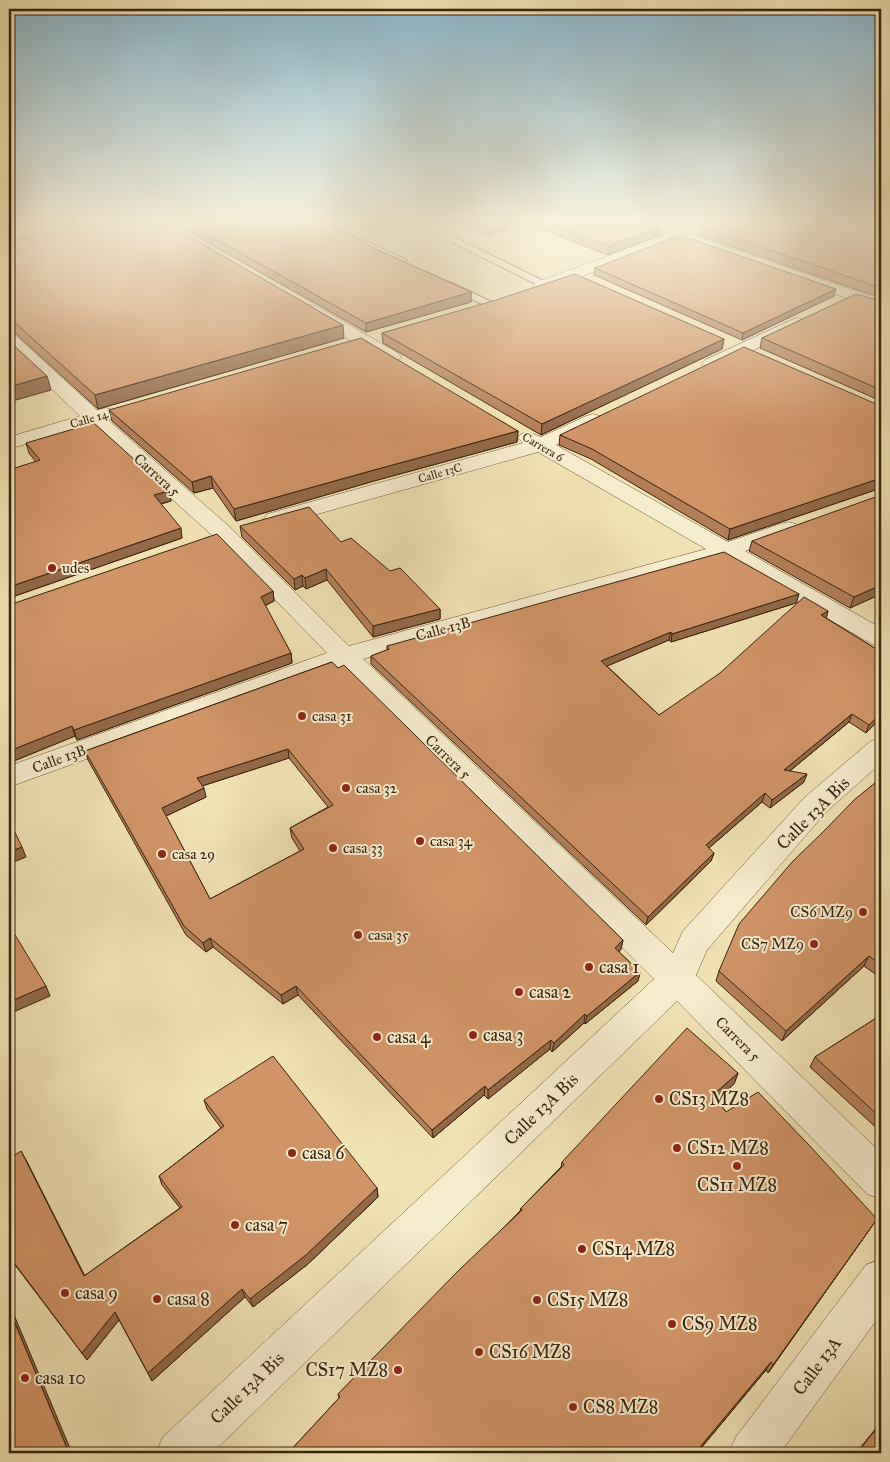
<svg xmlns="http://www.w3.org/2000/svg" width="890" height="1462" viewBox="0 0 890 1462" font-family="'IM FELL Great Primer',serif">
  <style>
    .green { fill: #b5c491; stroke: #767450 }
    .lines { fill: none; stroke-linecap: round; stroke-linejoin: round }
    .service-casing { stroke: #665338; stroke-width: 2 }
    .minor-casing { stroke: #665338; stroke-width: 1 }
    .path { stroke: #38230f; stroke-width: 2; stroke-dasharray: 0.5 1; stroke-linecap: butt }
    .service { fill: #f6ecce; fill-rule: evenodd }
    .minor { fill: #f6ecce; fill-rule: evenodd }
    .wall { fill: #b37f59; stroke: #38230f; fill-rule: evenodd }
    .shaded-wall { fill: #926848; stroke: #38230f }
    .building { fill: #d09467; stroke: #38230f; fill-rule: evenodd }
    .poi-dot { fill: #8f2418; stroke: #f6ecce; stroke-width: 2 }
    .labels { text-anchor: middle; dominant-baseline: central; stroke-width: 4; stroke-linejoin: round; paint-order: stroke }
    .far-street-label { font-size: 12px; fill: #38230f; stroke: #f6ecce }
    .street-label { font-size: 15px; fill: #38230f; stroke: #f6ecce }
    .poi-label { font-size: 15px; fill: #38230f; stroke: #f6ecce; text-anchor: start }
    .near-street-label { font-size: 18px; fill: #38230f; stroke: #f6ecce }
    .near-poi-label { font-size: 18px; fill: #38230f; stroke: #f6ecce; text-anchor: start }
  </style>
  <rect width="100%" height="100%" fill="#f1e2b4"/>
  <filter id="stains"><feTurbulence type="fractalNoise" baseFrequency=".004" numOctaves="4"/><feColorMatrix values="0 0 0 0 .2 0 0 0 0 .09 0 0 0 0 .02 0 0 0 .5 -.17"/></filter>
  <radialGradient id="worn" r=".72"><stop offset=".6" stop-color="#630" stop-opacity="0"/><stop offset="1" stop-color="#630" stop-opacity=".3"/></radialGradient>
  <path class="green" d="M9,222H96L9,244Z"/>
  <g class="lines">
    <defs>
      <path id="service" d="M448,234L548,283L550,285L545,288L542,287L445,239L444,237Z
        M354,235L404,259L406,261L401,264L398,263L351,240L350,238Z
        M450,282L492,302L494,304L489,307L486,306L447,287V283Z"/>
      <path id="minor" d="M634,222H656L678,230L699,222H720L718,225L692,235L881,300V310L679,240L547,289H535L533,286L535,283L664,235L636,225Z
        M310,305L316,306L398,353L401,357L398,361L392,362L386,361L304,314L302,310L304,306Z
        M796,318L802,319L805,323L802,327L717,368L711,369L705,368L702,364L705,360Z
        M9,334L15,335L97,410L106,408L113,410L116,414L113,418L108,420L231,528L349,646L706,549L538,452L275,526L267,524L264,519L267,514L523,443L518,438L521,434L528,432L541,437L586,416L593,414L600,416L603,420L600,424L556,445L728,542L780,524L788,522L796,524L799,529L796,534L745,551L881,628V646L872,644L723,558L363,659L673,953L683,931L805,797L871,741L881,738V763L825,813L707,950L696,975L881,1153V1199L867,1194L677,1001L212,1453H156L163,1437L654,979L340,667L9,787V766L327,653L215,538L90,425L9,449V437L80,416L9,348Z
        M881,1259V1314L780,1453H729L736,1437L866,1265Z"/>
    </defs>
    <use href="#service" class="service-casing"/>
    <use href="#minor" class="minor-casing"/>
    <path class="path" d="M165,222L238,265"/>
    <use href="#service" class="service"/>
    <use href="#minor" class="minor"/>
  </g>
  <path class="wall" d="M171,222H328L376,249L471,292V302L366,332Z
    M451,222H522L488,236Z
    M523,222H648L660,235L608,255Z
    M662,222H694L679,228Z
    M881,222V298L698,235L700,226Z
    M9,242L344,338L98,409L16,334L9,333Z
    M595,268L834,296L742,340L594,275Z
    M881,301V401L760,348L762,338Z
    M382,333L724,339L722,349L541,435L383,343Z
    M881,406V488L728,540L591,459L559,445L560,435Z
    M109,410L518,431L517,442L374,481L236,521L213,488L194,493L112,421Z
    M26,443L169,491L171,501L161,504L182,538L9,598V470L36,462L29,453Z
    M240,526L390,571L440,609V619L373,637L327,580L306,589L303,586L295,590L242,537Z
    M752,541L881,594L850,608L749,551Z
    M273,591L274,601L265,606L291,653L292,663L77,740L75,736L9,763Z
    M799,594L796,603L671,642L669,640L607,666L659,715L828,611L826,618L881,652V718L866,733L849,722L790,771L804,782L770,808L762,802L709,848L714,853L711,861L646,925L371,664V656L387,650V646Z
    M332,662L623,940L621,949L619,952L640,972L638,981L585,1024L584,1023L552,1052L550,1049L488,1099L484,1095L433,1138L298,995L283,1004L213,947L206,952L186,935L88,760L85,751ZM289,758L328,807L290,828L292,838L300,851L210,899L166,816L206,797L202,786Z
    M881,778V978L864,966L782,1041L716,981L719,971Z
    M881,1015V1132L810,1067L815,1057Z
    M738,1073L734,1084L717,1100L726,1112L870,1229L768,1373L766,1370L697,1453H288L339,1398L338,1394L520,1211L521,1208L561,1167L562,1162Z
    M204,1100L377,1188L378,1197L308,1264L253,1307L245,1297L152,1381L119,1320L87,1360L9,1257V1159L26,1160L84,1276L180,1208L162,1185L159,1176L221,1128L207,1109Z
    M881,1422V1453H856Z"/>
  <path class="shaded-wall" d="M501,222H522L488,236V228Z
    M680,222H694L679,228Z
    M661,227L660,235L608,255V246Z
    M836,289L834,296L742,340L743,333Z
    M471,292V302L366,332V323Z
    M343,325L344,338L98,409L95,395Z
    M724,339L722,349L541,435L542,424Z
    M47,376L51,390L9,402V387Z
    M518,431L517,442L374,481L236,521L234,509L374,470Z
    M211,476L213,488L194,493L192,482Z
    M881,478V488L728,540L730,529Z
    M169,491L171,501L156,505L154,495Z
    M181,528L182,538L9,598V587Z
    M326,569L327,580L306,589L305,578Z
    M302,575L303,586L295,590L294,579Z
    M881,585V594L850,608L854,597Z
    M273,591L274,601L262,607L261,597Z
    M799,594L796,603L671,642L672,634Z
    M440,609V619L373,637V626Z
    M828,611L826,619L821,615Z
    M671,632L669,640L600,669L601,661Z
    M291,653L292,663L77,740L74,730Z
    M881,713V718L866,733L869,725Z
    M852,714L849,722L781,778L784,770Z
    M72,726L75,736L9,763V751Z
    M288,749L289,758L199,787L197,778Z
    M807,774L804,782L770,808L772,800Z
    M204,788L206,797L164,817L162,808Z
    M765,793L762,802L703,853L706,845Z
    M22,847L26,857L9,864V852Z
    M714,853L711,861L646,925L648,917Z
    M210,938L213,947L206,952L203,943Z
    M623,940L621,949L614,957L615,948Z
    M869,956L864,966L782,1041L786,1031Z
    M640,972L638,981L585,1024L587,1016Z
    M46,986L50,996L9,1014V1002Z
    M296,986L298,995L283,1004L281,995Z
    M585,1014L584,1023L552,1052L554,1043Z
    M551,1040L550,1049L488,1099V1090Z
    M738,1073L734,1084L710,1106L713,1095Z
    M485,1086L484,1095L433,1138L432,1130Z
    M21,1151L26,1160L89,1284L84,1276Z
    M377,1188L378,1197L308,1264L253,1307L250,1299Z
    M877,1219L870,1229L768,1373L773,1365Z
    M242,1289L245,1297L152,1381L148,1373Z
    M9,1303L72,1453H69L9,1309Z
    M115,1312L119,1320L87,1360L82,1353Z
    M771,1362L766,1370L697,1453H695Z"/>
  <path class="building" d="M91,222H164L343,325L95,395L13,321L9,320V242Z
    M185,222H328L376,249L471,292L366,323Z
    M473,222H501L488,228Z
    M545,222H648L661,227L608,246Z
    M710,222H881V288L700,226Z
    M680,235L836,289L743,333L595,268Z
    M575,274L724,339L542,424L382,333L496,300Z
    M856,294L881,301V390L762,338Z
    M361,338L518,431L374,470L234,509L211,476L192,482L109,410Z
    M9,341L47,376L9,387Z
    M744,347L881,406V478L730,529L592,449L560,435Z
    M94,423L169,491L154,495L181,528L9,587V470L40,460L26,443Z
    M881,495V585L854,597L752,541Z
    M309,507L341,542L351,538L390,571L400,568L440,609L373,626L326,569L305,578L302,575L294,579L240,526Z
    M217,534L273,591L261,597L291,653L74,730L72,726L9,751V605Z
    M724,552L799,594L672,634L671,632L601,661L659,715L720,673L804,597L828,611L821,615L881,652V713L869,725L852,714L784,770L807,774L772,800L765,793L706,845L714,853L648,917L371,656L389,649L387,646Z
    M332,662L338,668L344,665L623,940L615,948L640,972L587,1016L585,1014L554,1043L551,1040L488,1090L485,1086L432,1130L296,986L281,995L210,938L203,943L184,926L85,751ZM288,749L333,805L290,828L304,849L210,899L162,808L204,788L197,778Z
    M881,778V965L869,956L786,1031L719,971L739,924L793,861L824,831L854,800Z
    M9,820L22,847L9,852Z
    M9,925L46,986L9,1002Z
    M881,1015V1118L815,1057Z
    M687,1028L738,1073L713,1095L726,1112L758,1092L809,1145L877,1219L773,1365L771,1362L695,1453H288L340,1397L338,1394L458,1271L522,1210L521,1208L564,1165L562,1162Z
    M273,1056L377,1188L306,1255L250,1299L242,1289L148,1373L115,1312L82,1353L9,1256V1159L21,1151L84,1276L182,1207L159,1176L224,1126L204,1100Z
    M9,1309L69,1453H9Z
    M881,1423V1453H857Z"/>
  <linearGradient id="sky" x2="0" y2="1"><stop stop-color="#89b8d0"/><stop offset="0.52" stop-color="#f9f2dd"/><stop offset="1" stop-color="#f9f2dd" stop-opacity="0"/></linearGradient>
  <rect width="890" height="427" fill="url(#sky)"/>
  <g class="poi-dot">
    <circle cx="52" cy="568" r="5"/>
    <circle cx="302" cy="716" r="5"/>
    <circle cx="346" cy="788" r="5"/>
    <circle cx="420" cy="841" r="5"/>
    <circle cx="333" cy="848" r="5"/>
    <circle cx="162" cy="854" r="5"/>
    <circle cx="863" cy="912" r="5"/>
    <circle cx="358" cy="935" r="5"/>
    <circle cx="814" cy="944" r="5"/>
    <circle cx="589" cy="967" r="5"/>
    <circle cx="519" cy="992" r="5"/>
    <circle cx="473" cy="1035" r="5"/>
    <circle cx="377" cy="1037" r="5"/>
    <circle cx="659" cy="1099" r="5"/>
    <circle cx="677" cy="1148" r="5"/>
    <circle cx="292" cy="1153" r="5"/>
    <circle cx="737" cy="1166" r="5"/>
    <circle cx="235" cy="1225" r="5"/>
    <circle cx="582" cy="1249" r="5"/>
    <circle cx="65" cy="1293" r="5"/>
    <circle cx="157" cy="1299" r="5"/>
    <circle cx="537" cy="1300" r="5"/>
    <circle cx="672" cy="1324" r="5"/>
    <circle cx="479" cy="1352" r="5"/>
    <circle cx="398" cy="1370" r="5"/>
    <circle cx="25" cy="1378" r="5"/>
    <circle cx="573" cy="1407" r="5"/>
  </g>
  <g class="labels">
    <g class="far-street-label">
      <text transform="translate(89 419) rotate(-16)">Calle 14</text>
      <text transform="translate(543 447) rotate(30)">Carrera 6</text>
      <text transform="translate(440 473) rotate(-16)">Calle 13C</text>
    </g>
    <g class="street-label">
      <text transform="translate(157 475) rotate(42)">Carrera 5</text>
      <text transform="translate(443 629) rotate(-15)">Calle 13B</text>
      <text transform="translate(448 757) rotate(44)">Carrera 5</text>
      <text transform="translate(59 759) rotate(-20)">Calle 13B</text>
      <text transform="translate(738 1039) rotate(45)">Carrera 5</text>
    </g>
    <g class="poi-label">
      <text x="62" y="568">udes</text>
      <text x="312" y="716">casa 31</text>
      <text x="356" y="788">casa 32</text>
      <text x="430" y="841">casa 34</text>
      <text x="343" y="848">casa 33</text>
      <text x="172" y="854">casa 29</text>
      <text x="853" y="912" text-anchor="end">CS6 MZ9</text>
      <text x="368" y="935">casa 35</text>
      <text x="804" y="944" text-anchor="end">CS7 MZ9</text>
    </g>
    <g class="near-street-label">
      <text transform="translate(813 813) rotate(-45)">Calle 13A Bis</text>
      <text transform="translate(541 1109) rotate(-44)">Calle 13A Bis</text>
      <text transform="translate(817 1366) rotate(-53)">Calle 13A</text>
      <text transform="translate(247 1388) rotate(-44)">Calle 13A Bis</text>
    </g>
    <g class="near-poi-label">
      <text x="599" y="967">casa 1</text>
      <text x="529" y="992">casa 2</text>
      <text x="483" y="1035">casa 3</text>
      <text x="387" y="1037">casa 4</text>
      <text x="669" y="1099">CS13 MZ8</text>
      <text x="687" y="1148">CS12 MZ8</text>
      <text x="302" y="1153">casa 6</text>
      <text x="737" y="1185" text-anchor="middle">CS11 MZ8</text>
      <text x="245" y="1225">casa 7</text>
      <text x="592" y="1249">CS14 MZ8</text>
      <text x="75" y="1293">casa 9</text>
      <text x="167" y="1299">casa 8</text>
      <text x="547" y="1300">CS15 MZ8</text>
      <text x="682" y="1324">CS9 MZ8</text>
      <text x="489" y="1352">CS16 MZ8</text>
      <text x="388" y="1370" text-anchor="end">CS17 MZ8</text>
      <text x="35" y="1378">casa 10</text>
      <text x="583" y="1407">CS8 MZ8</text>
    </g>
  </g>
  <rect width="890" height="1462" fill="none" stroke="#f1e2b4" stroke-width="30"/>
  <rect x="10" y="10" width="870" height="1442" fill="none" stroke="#38230f" stroke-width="2.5"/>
  <rect x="15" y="15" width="860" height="1432" fill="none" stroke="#38230f"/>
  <rect width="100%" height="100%" filter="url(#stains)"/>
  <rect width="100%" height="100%" fill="url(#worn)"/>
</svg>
